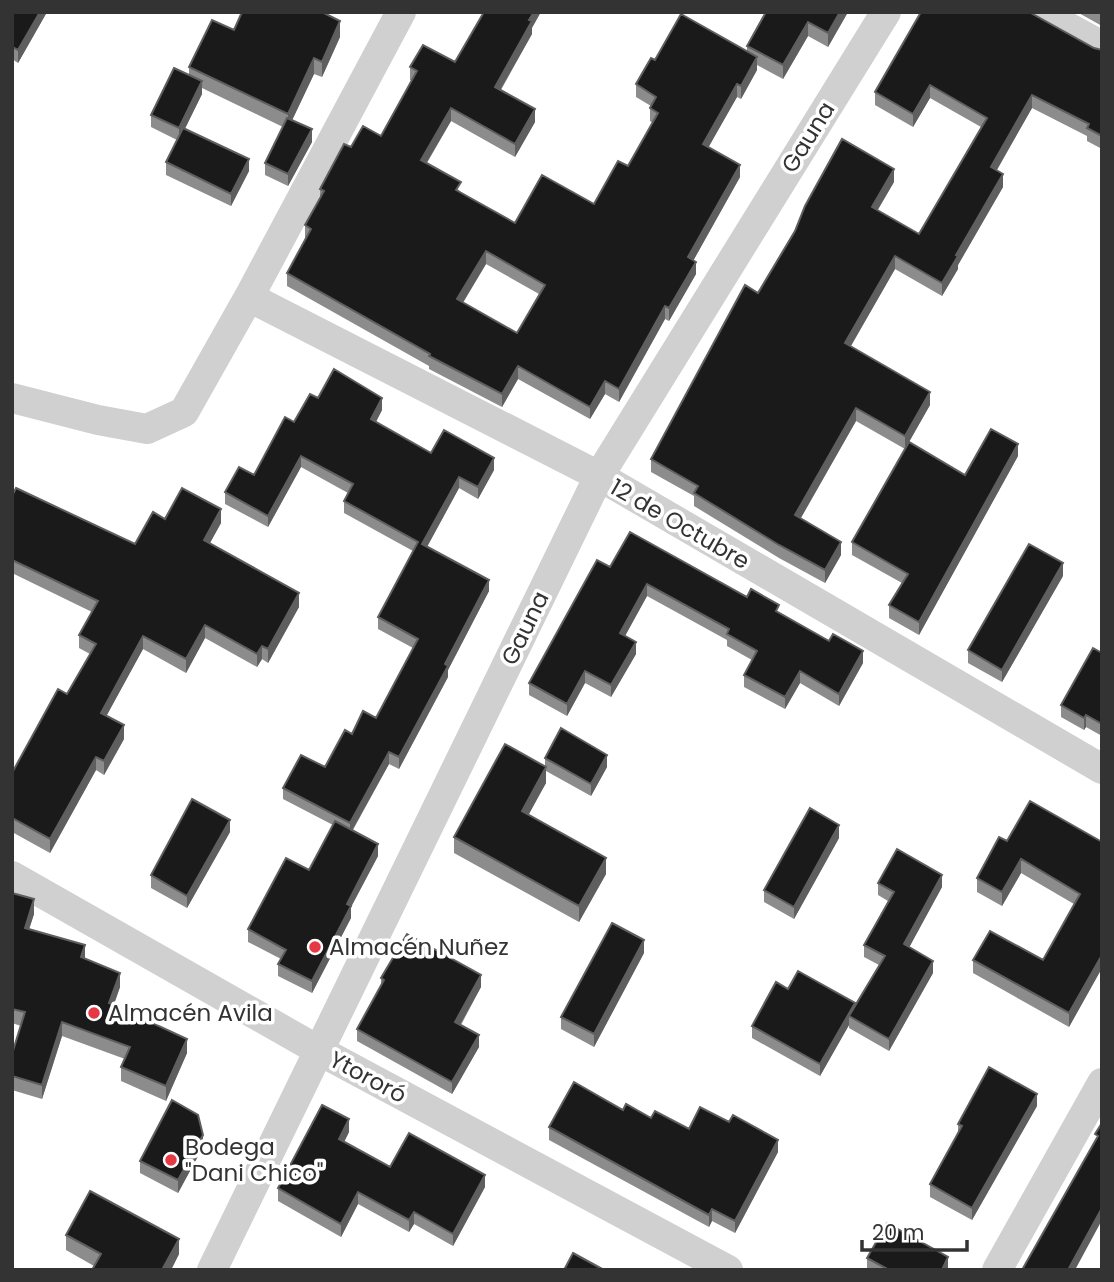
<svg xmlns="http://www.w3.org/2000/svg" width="1114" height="1282" viewBox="0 0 1114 1282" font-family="Poppins,sans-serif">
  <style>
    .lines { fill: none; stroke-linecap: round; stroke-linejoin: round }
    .street { stroke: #d0d0d0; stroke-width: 30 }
    .wall { fill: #8c8c8c; fill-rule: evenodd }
    .shaded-wall { fill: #5f5f5f }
    .building { fill: #1a1a1a; stroke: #5f5f5f; stroke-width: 2; fill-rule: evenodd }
    .poi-dot { fill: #e63946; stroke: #fff; stroke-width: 2.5 }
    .labels { text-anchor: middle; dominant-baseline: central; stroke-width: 7; stroke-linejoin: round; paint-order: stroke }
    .street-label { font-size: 23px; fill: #333; stroke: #fff }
    .poi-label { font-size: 23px; fill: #333; stroke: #fff; text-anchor: start }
  </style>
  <rect width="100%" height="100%" fill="#fff"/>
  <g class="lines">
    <path class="street" d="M1040,12L1102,46
      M249,297L599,476L1102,769
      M12,398L98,420L147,429L184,412L249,297L401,12
      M12,876L318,1050L728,1270
      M212,1270L599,476L886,12
      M997,1270L1102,1083"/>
  </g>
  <path class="wall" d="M12,12H47L18,63L12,59Z
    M766,12H848L828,47L808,36L783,79L757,65V70L741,99L737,97L708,147L740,177L693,261L696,274L669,321L665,319L619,402L605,394L590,419L518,379L502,407L429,369V366L287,286V273L306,239L305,238V225L320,199V189L351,147L381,136L412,81L410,80V67L455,62L532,28V34L501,90L535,122L515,157L451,121L427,163L461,192L515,223L594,204L628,166L653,123L650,121V108L651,106L636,97V84L655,60L747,51V46ZM486,264L539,294L517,333L463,303Z
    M1077,12H1102V26Z
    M1032,14L1094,48L1102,50V149L1087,141V136L1032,108L997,170L1003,187L958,265V269L942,296L895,269L851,346L930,405L905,449L856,421L801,518L841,555L825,583L779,558L694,506V496L651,472V459L758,293L894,182L877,210L919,234L981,127L930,98L913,127L875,105V92Z
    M234,30L340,37L322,77L314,74L292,120L312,142L288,186L265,175V163L283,127L202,88V94L185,128L249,171L231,206L166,175V162L177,140L151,127V115L189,75V67Z
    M318,398L382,410L376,422L431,453L494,470L478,499L459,488L427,547L489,591L448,670V677L399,769L389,764L353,830L378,856L351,907V918L312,993L278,976V964L281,959L248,942V929L309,870L333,825L283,799V788L325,767L352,734L376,718L413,648L378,629V617L413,551L344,513V501L348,493L301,467L268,527L225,504V492L254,475L294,422Z
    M1018,456L919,635L889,618V605L902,583L852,555V542L965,475Z
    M12,496L135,544L165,519L221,523L209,544L299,607L268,663L262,659L257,667L205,638L186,673L143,649L106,716L124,739L104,775L96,770L50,853L12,832V773L67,694L90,654L79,648V635L92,612L12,573Z
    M610,567L747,597L779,613L863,663L839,706L800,683L785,709L744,687V675L752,660L727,646V640L647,596L625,636L636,654L611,697L585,683L567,716L529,695V683Z
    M1063,576L1002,682L968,663V650Z
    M1102,653V736L1086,727L1084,730L1061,717V705Z
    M545,758L607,767L591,796L546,771V783L528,814L606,874L579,922L454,853V837L545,766Z
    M230,832L187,908L151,888V875Z
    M839,838L794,919L764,902V890Z
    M1007,841L1102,842V968L1069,1027L973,973V960H1043L1074,904L1021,873L1002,906L977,892V878Z
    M878,883L942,887L909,947L933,973L889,1051L849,1028V1025L820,1076L752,1038V1026L788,989L855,1007L879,965L864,957V945L888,901L878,895Z
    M12,893L34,914L29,929L85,959L120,987L114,1005L187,1053L166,1101L121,1081V1067L125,1059L62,1036L42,1099L12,1090V1054L21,1026L12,1023Z
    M644,953L594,1047L561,1029V1017Z
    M381,978L481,987L461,1025L479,1047L452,1094L357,1041V1029L381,985Z
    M1037,1106L972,1220L930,1197V1184L958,1135V1124Z
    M623,1110L689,1129L778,1152L735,1233L712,1221L709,1227L549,1140V1127Z
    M349,1132L344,1142L390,1167L485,1187L453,1246L414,1224L409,1232L358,1204L341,1237L278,1201V1188Z
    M203,1147L178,1193L140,1173V1161Z
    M66,1235L179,1254L171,1270H92L94,1266L66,1250Z
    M867,1258L948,1270H867Z"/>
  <path class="shaded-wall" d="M40,12H47L18,63V50Z
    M534,12H541L532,28V34L495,99V87Z
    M840,12H848L828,47V33Z
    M340,21V37L322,77V62Z
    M808,22V36L783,79V65Z
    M757,57V70L741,99V86Z
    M314,58V74L288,129V114Z
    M202,81V94L179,141V128Z
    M737,84V97L703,157V144Z
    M930,85V98L913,127V114Z
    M1032,95V108L991,180V167Z
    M451,108V121L421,172V160Z
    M535,109V122L515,157V144Z
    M312,129V142L288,186V174Z
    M249,159V171L231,206V194Z
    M740,165V177L688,270V257Z
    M894,169V182L872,220V207Z
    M1003,174V187L958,265V269L942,296V283L956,255Z
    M486,251V264L457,312V299Z
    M895,256V269L845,356V343Z
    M696,262V274L669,321V308Z
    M665,306V319L619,402V389Z
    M518,366V379L502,407V394Z
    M605,381V394L590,419V407Z
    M930,392V405L905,449V436Z
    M382,398V410L371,431V419Z
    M856,408V421L795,528V515Z
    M1018,444V456L919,635V622Z
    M301,456V467L268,527V516Z
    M494,458V470L478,499V487Z
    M459,477V488L422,556V544Z
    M221,509V523L204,554V540Z
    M841,542V555L825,583V570Z
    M1063,563V576L1002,682V670Z
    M489,580V591L448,670V677L399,769V757L445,664Z
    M647,584V596L620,645V633Z
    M299,593V607L268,663V649Z
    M205,625V638L186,673V659Z
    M143,636V649L101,726V713Z
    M636,642V654L611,697V685Z
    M262,646V659L257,667V654Z
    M863,651V663L839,706V694Z
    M585,671V683L567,716V704Z
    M800,671V683L785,709V697Z
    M1086,715V727L1084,730V718Z
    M124,725V739L104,775V761Z
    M389,752V764L350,834V823Z
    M607,755V767L591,796V784Z
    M96,757V770L50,853V839Z
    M546,767V783L522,827V811Z
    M230,820V832L187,908V896Z
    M839,825V838L794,919V907Z
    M378,844V856L351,907V918L312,993V981L347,904Z
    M606,858V874L579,922V906Z
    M1021,859V873L1002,906V892Z
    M942,875V887L904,957V944Z
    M34,899V914L25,942V928Z
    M644,940V953L594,1047V1034Z
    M85,945V960L81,957Z
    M1102,955V968L1069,1027V1013Z
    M933,961V973L889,1051V1039Z
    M120,973V987L109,1017V1003Z
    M481,975V987L455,1034V1022Z
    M855,1003V1015L849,1016V1025L820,1076V1064Z
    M62,1022V1036L42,1099V1085Z
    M479,1035V1047L452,1094V1082Z
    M187,1039V1053L166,1101V1086Z
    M1037,1094V1106L972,1220V1208Z
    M349,1119V1132L339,1152V1139Z
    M203,1135V1147L178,1193V1180Z
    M778,1140V1152L735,1233V1221Z
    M485,1175V1187L453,1246V1234Z
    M358,1192V1204L341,1237V1224Z
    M1102,1208V1220L1075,1270H1068Z
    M712,1209V1221L709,1227V1215Z
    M414,1212V1224L409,1232V1220Z
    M179,1239V1254L171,1270H162Z
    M948,1257V1270H942Z"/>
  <path class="building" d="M12,12H40L18,50L12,47Z
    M242,12H322L340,21L322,62L314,58L288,114L189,67L212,20L234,30Z
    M484,12H534L529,20L532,21L495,87L535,109L515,144L451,108L421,160L461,182L456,190L515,223L542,175L594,204L618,161L628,166L658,113L650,108L656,97L636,84L651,58L655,60L681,14L757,57L741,86L737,84L703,144L740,165L688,257L696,262L669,308L665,306L619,389L605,381L590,407L518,366L502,394L429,356L430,354L287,273L311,229L305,225L324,191L320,189L344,144L351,147L363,126L381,136L417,71L410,67L423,45L455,62ZM486,251L545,285L517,333L457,299Z
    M766,12H840L828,33L808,22L783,65L747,46Z
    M921,12H1029L1094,48L1102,50V136L1087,128L1089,124L1032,95L991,167L1003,174L956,255L958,256L942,283L895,256L845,343L930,392L905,436L856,408L795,515L841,542L825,570L779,545L694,493L698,486L651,459L745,285L758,293L795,231L805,206L842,139L894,169L872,207L919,234L987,118L930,85L913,114L875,92Z
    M174,68L202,81L179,128L151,115Z
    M287,118L312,129L288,174L265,163Z
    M183,128L249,159L231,194L166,162Z
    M334,369L382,398L371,419L431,453L444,430L494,458L478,487L459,477L422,544L489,580L445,664L448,666L399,757L389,752L350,823L283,788L301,755L325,767L345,730L352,734L363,711L376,718L418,639L378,617L418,542L344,501L353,484L301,456L268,516L225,492L239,467L254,475L285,417L294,422L310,394L318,398Z
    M991,429L1018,444L919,622L889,605L908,574L852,542L909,442L965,475Z
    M16,488L135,544L153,512L165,519L182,488L221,509L204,540L299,593L268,649L262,646L257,654L205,625L186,659L143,636L101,713L124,725L104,761L96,757L50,839L12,818V773L58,689L67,694L96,644L79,635L98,601L12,560V496Z
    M630,532L747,597L751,589L779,605L776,611L829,641L833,634L863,651L839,694L800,671L785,697L744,675L757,651L727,634L729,629L647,584L620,633L636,642L611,685L585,671L567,704L529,683L597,560L610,567Z
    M1029,544L1063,563L1002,670L968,650Z
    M1093,648L1102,653V724L1086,715L1084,718L1061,705Z
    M561,728L607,755L591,784L545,758Z
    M505,744L546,767L522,811L606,858L579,906L454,837Z
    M192,799L230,820L187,896L151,875Z
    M1030,801L1102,842V955L1069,1013L973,960L990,931L1043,960L1080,894L1021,859L1002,892L977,878L999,837L1007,841Z
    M810,808L839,825L794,907L764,890Z
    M335,821L378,844L347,904L351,906L312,981L278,964L286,950L248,929L286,858L309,870Z
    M897,849L942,875L904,944L933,961L889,1039L849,1016L885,956L864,945L894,892L878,883Z
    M12,893L34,899L25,928L85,945L81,957L120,973L109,1003L187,1039L166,1086L121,1067L130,1047L62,1022L42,1085L12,1076V1054L25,1012L12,1009Z
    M612,923L644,940L594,1034L561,1017Z
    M407,934L481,975L455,1022L479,1035L452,1082L357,1029L384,980L381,978Z
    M798,971L855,1003L820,1064L752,1026L776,982L788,989Z
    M989,1067L1037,1094L972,1208L930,1184L962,1126L958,1124Z
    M574,1082L623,1110L626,1104L651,1118L655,1111L689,1129L700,1107L729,1122L733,1115L778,1140L735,1221L712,1209L709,1215L549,1127Z
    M172,1100L198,1115L203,1135L178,1180L140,1161Z
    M322,1105L349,1119L339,1139L390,1167L409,1133L485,1175L453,1234L414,1212L409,1220L358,1192L341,1224L278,1188Z
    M1102,1123V1208L1068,1270H1022L1098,1136L1095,1134Z
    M90,1191L179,1239L162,1270H92L101,1254L66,1235Z
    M887,1223L948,1257L942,1270H889L867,1258Z
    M573,1253L604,1270H564Z"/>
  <g class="poi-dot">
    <circle cx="315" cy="947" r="7"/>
    <circle cx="94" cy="1013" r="7"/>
    <circle cx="171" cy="1160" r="7"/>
  </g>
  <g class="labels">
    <g class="street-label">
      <text transform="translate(808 137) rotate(-58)">Gauna</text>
      <text transform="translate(680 524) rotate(30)">12 de Octubre</text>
      <text transform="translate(525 628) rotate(-64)">Gauna</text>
      <text transform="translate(368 1077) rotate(28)">Ytororó</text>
    </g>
    <g class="poi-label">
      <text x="329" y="947">Almacén Nuñez</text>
      <text x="108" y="1013">Almacén Avila</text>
      <text x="185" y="1147">Bodega<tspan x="185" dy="26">"Dani Chico"</tspan></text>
    </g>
  </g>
  <rect width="1114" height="1282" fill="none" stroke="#333333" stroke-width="28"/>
  <path d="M862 1240v10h105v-10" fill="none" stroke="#333333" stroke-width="3.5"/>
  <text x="872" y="1240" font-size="21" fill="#333333" stroke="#ffffff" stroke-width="5" paint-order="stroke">20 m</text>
</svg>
